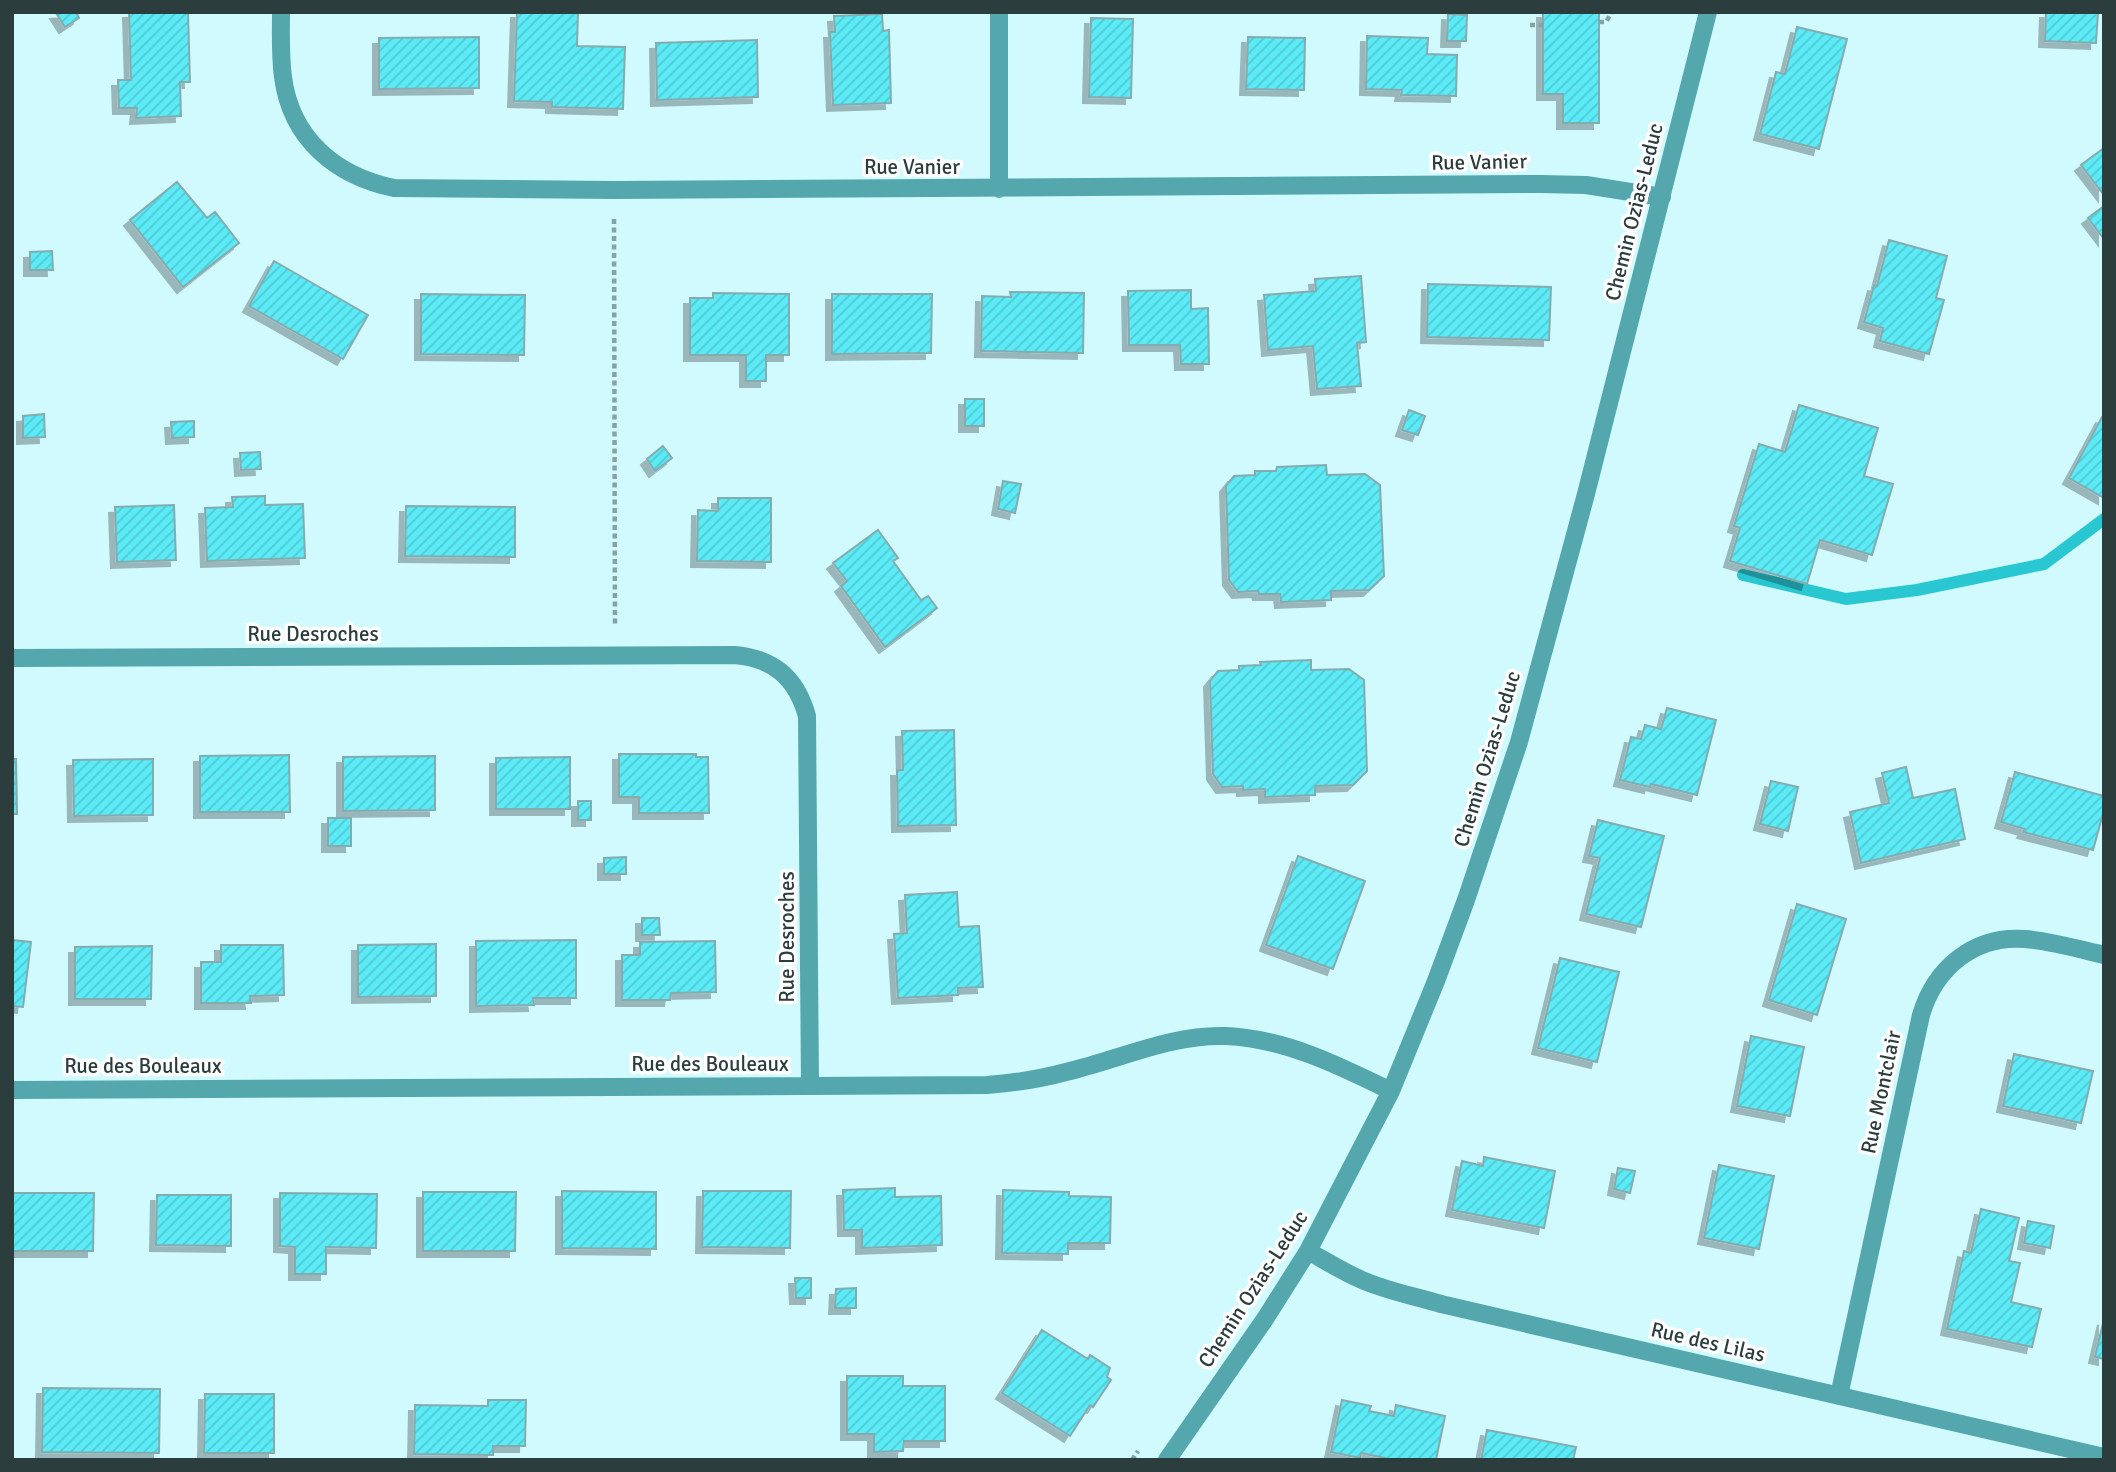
<svg xmlns="http://www.w3.org/2000/svg" width="2116" height="1472" viewBox="0 0 2116 1472" font-family="Signika,sans-serif">
  <style>
    .lines { fill: none; stroke-linecap: round; stroke-linejoin: round }
    .stream { stroke: #29c7d2; stroke-width: 12 }
    .building { fill: url(#building-hatch); stroke: #84acaf; stroke-width: 2; filter: url(#shadow) }
    .path { stroke: #85a3a5; stroke-width: 4.5; stroke-dasharray: 5 3.5; stroke-linecap: butt }
    .minor { stroke: #53a7ad; stroke-width: 18 }
    .labels { text-anchor: middle; dominant-baseline: central; stroke-width: 7; stroke-linejoin: round; paint-order: stroke }
    .street-label { font-size: 21px; fill: #2c3d3e; stroke: #fefefe }
  </style>
  <defs>
    <pattern id="building-hatch" width="6" height="6" patternUnits="userSpaceOnUse" patternTransform="scale(1.75)"><rect width="6" height="6" fill="#5beaf6"/><path d="M-1 1l2-2M0 6l6-6M5 7l2-2" fill="none" stroke="#4fcad4"/></pattern>
    <filter id="shadow"><feDropShadow dx="-6" dy="6" stdDeviation="0" flood-color="#0004"/></filter>
  </defs>
  <rect width="100%" height="100%" fill="#d0fafd"/>
  <g class="lines">
    <path class="stream" d="M1743,575L1846,599L1917,590L2044,564L2104,519"/>
  </g>
  <path class="building" d="M76,12L79,18L65,27L56,13Z
    M129,12H188L190,82H180L181,116L136,118L137,108H119L118,80H131Z
    M517,12H578L577,46L625,47L623,109L552,107V102L514,101Z
    M1543,12H1599V123H1563V94H1543Z
    M2046,12H2098L2096,43L2045,41Z
    M882,14L883,31L889,30L891,103L833,105L830,32H835L834,16Z
    M1448,14L1467,15L1466,41H1447Z
    M1091,18L1133,19L1131,98L1089,97Z
    M1797,27L1847,39L1819,149L1760,134L1776,72L1785,74Z
    M1367,36L1428,38L1427,54L1457,55L1456,96L1401,95L1402,90L1366,89Z
    M479,37V88L379,89V38Z
    M1248,37L1305,38L1304,90L1246,89Z
    M757,40L758,97L657,100L656,43Z
    M2104,148V195L2081,165Z
    M177,182L207,218L215,212L239,243L183,287L130,220Z
    M2104,206V239L2088,218Z
    M1889,240L1947,256L1936,298L1944,300L1929,354L1880,341L1883,328L1864,322L1874,285L1877,286Z
    M52,251L53,270H30V252Z
    M274,261L368,315L343,359L249,306Z
    M1361,276L1366,342L1357,343L1361,386L1317,389L1313,346L1268,350L1264,295L1316,291L1315,279Z
    M1428,284L1551,287L1549,340L1427,337Z
    M1191,290V309L1208,308L1209,364H1181L1180,345H1129L1128,291Z
    M1010,292L1084,293L1083,353L981,351L982,296L1011,297Z
    M713,293L789,294V355H766V381H746V355H690V298H713Z
    M421,294L525,295L524,355L421,354Z
    M832,294H932L931,353L832,354Z
    M965,399H984V426H965Z
    M1799,405L1878,428L1864,476L1893,484L1872,555L1820,540L1807,584L1730,561L1740,528L1734,526L1759,444L1785,452Z
    M1409,410L1425,416L1418,435L1402,430Z
    M44,414L45,437L23,438V416Z
    M2102,417L2104,418V498L2069,478Z
    M194,421V437L172,438L171,422Z
    M663,446L672,458L655,471L647,459Z
    M260,452L261,469L241,470L240,453Z
    M1326,465L1327,475L1365,474L1380,485L1384,576L1369,590L1331,591V600L1281,602L1280,594H1259L1258,591L1238,592L1229,580L1226,486L1234,476L1255,475V471H1276L1277,467Z
    M1003,481L1021,484L1015,513L998,509Z
    M265,496V505L303,504L305,558L207,561L205,508L233,507L232,497Z
    M718,498H771V562L697,561L698,510L718,511Z
    M174,505L176,560L117,562L115,507Z
    M406,506L515,507V557L405,556Z
    M878,530L898,558L893,561L921,600L928,596L937,608L885,647L841,586L847,581L833,563Z
    M1311,660V670L1349,669L1364,680L1367,771L1353,785L1315,786V795L1265,797V789L1243,790V786L1222,787L1213,774L1210,681L1218,671L1239,670V666L1261,665L1260,662Z
    M1667,708L1716,720L1697,795L1651,784L1650,787L1620,780L1631,737L1641,739L1645,725L1661,729Z
    M954,730L956,825L898,826L897,770H903L902,731Z
    M619,754H696V757H708L709,813H639V797H619Z
    M289,755L290,812H200V756Z
    M435,756V810L343,811V757Z
    M570,757V809H496V758Z
    M12,759H16L17,814H12Z
    M153,759V815L74,816L73,760Z
    M1906,767L1913,798L1955,789L1965,839L1861,863L1850,812L1889,803L1882,773Z
    M2015,772L2104,796V810L2093,850L2023,832L2025,829L2001,822Z
    M1771,781L1798,787L1788,831L1760,824Z
    M578,801H591V820H578Z
    M328,818H351V846H328Z
    M1598,820L1664,836L1641,927L1586,914L1600,858L1589,856Z
    M1298,856L1365,881L1333,969L1266,945Z
    M626,857V874H604V858Z
    M957,892L959,927L979,926L983,987L958,988V995L898,998L894,934L907,933L905,895Z
    M1797,904L1846,919L1817,1015L1769,1000Z
    M642,918H659L660,935H642Z
    M12,940L31,942L23,1007L12,1006Z
    M576,940V998H533L534,1005L476,1006V941Z
    M715,941L716,992L671,993L670,1000H622V955H640V942Z
    M436,944V996L358,997V945Z
    M221,945H283L284,995L250,996L251,1003H201V962H221Z
    M152,946L151,999H75V947Z
    M1560,958L1619,972L1597,1062L1538,1048Z
    M1751,1036L1804,1047L1790,1116L1737,1106Z
    M2014,1054L2093,1071L2081,1123L2003,1106Z
    M1484,1157L1555,1171L1544,1228L1452,1210L1462,1161L1483,1166Z
    M1719,1165L1774,1176L1759,1249L1704,1238Z
    M1618,1168L1635,1171L1630,1193L1614,1189Z
    M895,1188V1197L941,1196L942,1245L862,1248V1230H844L843,1190Z
    M1003,1190L1069,1192V1196L1111,1197L1110,1243H1068V1254L1002,1253Z
    M562,1191L656,1192V1249L562,1248Z
    M703,1191H791L790,1248L702,1247Z
    M423,1192H516L515,1251H423Z
    M12,1193H94L93,1251H12Z
    M280,1193L377,1194L376,1248L326,1247V1274H295V1247L280,1246Z
    M157,1195H231V1246L156,1245Z
    M1981,1209L2019,1218L2009,1261L2020,1263L2011,1302L2041,1309L2032,1347L1947,1329L1964,1251L1971,1253Z
    M2028,1221L2054,1226L2050,1248L2024,1243Z
    M795,1278H811V1298H796Z
    M856,1288V1308H835L836,1289Z
    M2104,1319V1359L2095,1357Z
    M1042,1330L1088,1359L1090,1355L1110,1368L1107,1377L1111,1380L1093,1407L1090,1405L1070,1436L1002,1393Z
    M847,1376H903V1386H945V1441H904L903,1451L874,1452V1434H847Z
    M43,1388L160,1389L159,1453L42,1452Z
    M205,1394H274V1453H204Z
    M488,1400H526L525,1446H493V1455L414,1454L415,1405L488,1406Z
    M1342,1400L1371,1406L1369,1411L1394,1416L1396,1405L1445,1416L1436,1460H1384L1385,1458L1361,1453L1360,1458L1331,1452Z
    M1487,1430L1576,1447L1573,1460H1481Z"/>
  <g class="lines">
    <path class="path" d="M1599,22H1606L1612,12
      M1530,25H1543
      M614,219L615,627
      M1132,1460L1138,1451"/>
    <path class="minor" d="M281,12C281,34 280,56 283,77C291,139 336,176 394,188L614,190L1541,184L1586,185L1662,197
      M999,12V189
      M12,658L734,655C773,658 796,677 807,716L810,1086
      M12,1090L987,1085C1014,1083 1040,1079 1066,1072C1118,1060 1171,1034 1226,1036C1286,1039 1338,1065 1391,1091
      M1308,1251C1326,1261 1343,1272 1362,1280C1387,1291 1414,1296 1441,1304L2104,1457
      M1839,1396L1921,1015C1935,968 1974,935 2025,939C2051,941 2078,949 2104,955
      M1167,1460L1265,1319L1308,1251L1391,1091L1436,981L1466,900L1519,742L1586,494L1708,12"/>
  </g>
  <g class="labels">
    <g class="street-label">
      <text transform="translate(1479 162) rotate(-1)">Rue Vanier</text>
      <text x="912" y="167">Rue Vanier</text>
      <text transform="translate(1634 212) rotate(-76)">Chemin Ozias-Leduc</text>
      <text x="313" y="634">Rue Desroches</text>
      <text transform="translate(1487 759) rotate(-73)">Chemin Ozias-Leduc</text>
      <text transform="translate(787 937) rotate(-90)">Rue Desroches</text>
      <text x="710" y="1064">Rue des Bouleaux</text>
      <text x="143" y="1066">Rue des Bouleaux</text>
      <text transform="translate(1881 1092) rotate(-78)">Rue Montclair</text>
      <text transform="translate(1253 1289) rotate(-57)">Chemin Ozias-Leduc</text>
      <text transform="translate(1708 1342) rotate(13)">Rue des Lilas</text>
    </g>
  </g>
  <rect width="2116" height="1472" fill="none" stroke="#2c3d3e" stroke-width="28"/>
</svg>
